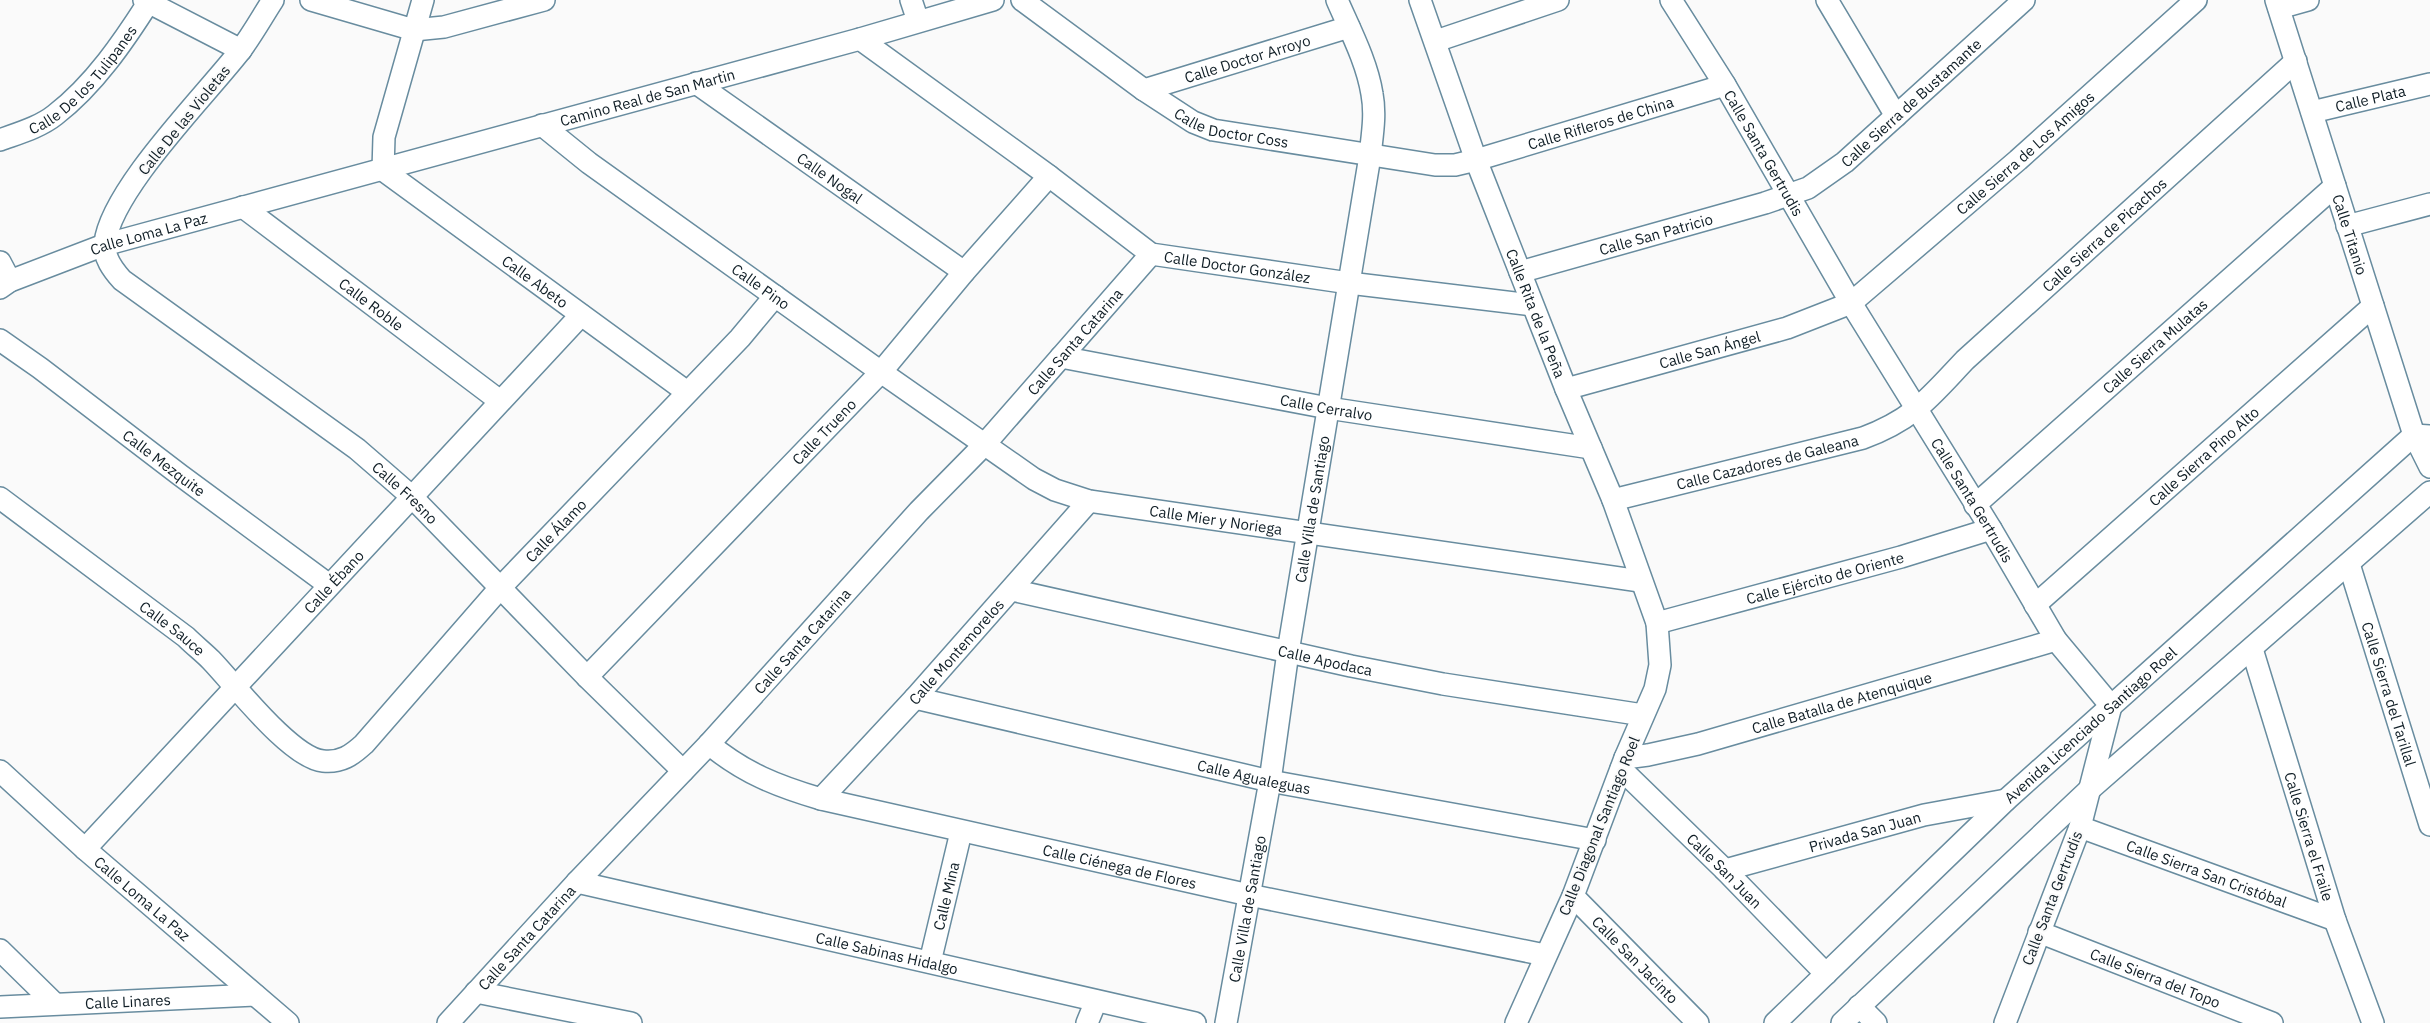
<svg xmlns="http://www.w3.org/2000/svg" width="2430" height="1023" viewBox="0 0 2430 1023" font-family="'IBM Plex Sans',sans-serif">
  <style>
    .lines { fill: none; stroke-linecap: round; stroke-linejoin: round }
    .minor-casing { stroke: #688c9f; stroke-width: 24 }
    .minor { stroke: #fff; stroke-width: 21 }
    .labels { text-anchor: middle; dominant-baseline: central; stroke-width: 4; stroke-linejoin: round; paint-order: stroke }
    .street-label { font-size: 15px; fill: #101e26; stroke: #fafafa }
  </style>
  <rect width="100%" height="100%" fill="#fafafa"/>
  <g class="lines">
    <defs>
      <g id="minor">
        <path d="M144,0L241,50"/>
        <path id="s1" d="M273,0C262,17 252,35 240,51C205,96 111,190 105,243C103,257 113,270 122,280L357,449L387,475L411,496L587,677L683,771"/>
        <path d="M311,0L414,30L444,27L544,0"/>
        <path id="s2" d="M423,0L384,137L383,170L687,392"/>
        <path d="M911,0L918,21"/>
        <path id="s3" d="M1022,0L1144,90L1193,122L1213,130L1435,165H1455L1476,160L1725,85"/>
        <path id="s4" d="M1420,0L1476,160L1566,389L1613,500L1657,623L1660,665L1655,689L1625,758L1573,896L1516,1023"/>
        <path id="s5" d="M1671,0L1725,85L1851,303L1991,529L2056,640L2111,706L2080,827L2005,1023"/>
        <path d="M1827,0L1896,116"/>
        <path id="s6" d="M2276,0L2414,435L2430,467"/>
        <path d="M2279,8L2308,0"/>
        <path id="s7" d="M860,39L1049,176L1151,254L1349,283L1532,305"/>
        <path d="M1436,41L1558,0"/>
        <path id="s8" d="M696,83L964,272"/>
        <path id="s9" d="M1144,90L1349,27"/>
        <path id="s10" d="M2312,112L2430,84"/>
        <path id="s11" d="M542,125L589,163L881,372L1034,479L1055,490L1089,501L1640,581"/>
        <path id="s12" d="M0,140C19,133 40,127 55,115C94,85 124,41 150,0"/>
        <path id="s13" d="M243,207L500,401"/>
        <path d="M2347,226L2430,204"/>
        <path d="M0,262L10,281"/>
        <path id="s14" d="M1520,272L1765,203L1808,188L1845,162L2024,0"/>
        <path id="s15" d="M0,288L10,281L104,245L860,39L993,0"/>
        <path id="s16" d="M0,340L40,368L180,475L329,585"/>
        <path id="s17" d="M1061,357L1328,408L1591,448"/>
        <path id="s18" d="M1566,389L1787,328L1851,303L2018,160L2196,0"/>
        <path id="s19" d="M0,498L186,637C194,645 203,652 211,660C235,685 291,758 323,761C341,763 352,755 364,744L500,588L740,338L775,296"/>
        <path id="s20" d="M1613,500L1863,438C1914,419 1929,398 1965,360L2296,61"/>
        <path id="s21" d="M1975,505L2335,186"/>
        <path id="s22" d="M2349,564L2430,825"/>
        <path id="s23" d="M1012,590L1351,666L1443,684L1643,715"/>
        <path id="s24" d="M2035,605L2373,306"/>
        <path id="s25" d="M1657,623L1901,557L1991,529"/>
        <path id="s26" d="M2252,649L2335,920L2373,1023"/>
        <path id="s27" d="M587,677L881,372L964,272L1049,176"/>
        <path id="s28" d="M915,698L1270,781L1595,840"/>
        <path id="s29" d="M709,744C744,773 777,786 821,799L1249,895L1545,955"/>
        <path id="s30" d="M1625,758L1648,755L1698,744L2056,640"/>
        <path id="s31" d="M1621,769L1725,870L1826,974"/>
        <path id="s32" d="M0,771L85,849L288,1023"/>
        <path id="s33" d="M821,799L915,698L1089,501"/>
        <path id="s34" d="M2080,827L2335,920"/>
        <path id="s35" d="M85,849L581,315"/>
        <path id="s36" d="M1725,870L1924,815L2006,800"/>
        <path id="s37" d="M577,882L1195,1023"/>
        <path id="s38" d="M1573,896L1698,1023"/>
        <path id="s39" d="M2039,932L2272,1023"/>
        <path d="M0,950L54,1003"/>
        <path id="s40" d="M930,962L961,832"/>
        <path d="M476,992L631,1023"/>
        <path d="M1859,1006L1876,1023"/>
        <path id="s41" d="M0,1007L255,995"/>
        <path id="s42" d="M448,1023L577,882L709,744L919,511L984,445L1151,254"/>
        <path d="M1087,1023L1096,1001"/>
        <path id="s43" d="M1226,1023L1270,781L1288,652L1370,156C1372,136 1376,115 1372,94C1367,62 1350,30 1337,0"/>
        <path id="s44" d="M1775,1023L2006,800L2414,435L2430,436"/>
        <path d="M1842,1023L2089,790L2430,492"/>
      </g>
    </defs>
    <use href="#minor" class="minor-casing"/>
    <use href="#minor" class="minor"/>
  </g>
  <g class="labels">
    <g class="street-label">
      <text stroke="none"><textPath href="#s9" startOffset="108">Calle Doctor Arroyo</textPath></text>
      <text stroke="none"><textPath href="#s12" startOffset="105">Calle De los Tulipanes</textPath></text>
      <text stroke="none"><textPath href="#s15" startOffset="676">Camino Real de San Martin</textPath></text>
      <text stroke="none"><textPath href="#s10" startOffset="60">Calle Plata</textPath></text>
      <text stroke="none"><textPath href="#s14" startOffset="434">Calle Sierra de Bustamante</textPath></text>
      <text transform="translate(184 120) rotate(-51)">Calle De las Violetas</text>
      <text stroke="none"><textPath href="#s3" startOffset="628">Calle Rifleros de China</textPath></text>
      <text stroke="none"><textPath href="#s3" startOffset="249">Calle Doctor Coss</textPath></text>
      <text stroke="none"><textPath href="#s5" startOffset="179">Calle Santa Gertrudis</textPath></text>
      <text stroke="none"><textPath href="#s18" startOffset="528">Calle Sierra de Los Amigos</textPath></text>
      <text stroke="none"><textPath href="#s8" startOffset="164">Calle Nogal</textPath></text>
      <text stroke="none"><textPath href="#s15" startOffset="159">Calle Loma La Paz</textPath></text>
      <text stroke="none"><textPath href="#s14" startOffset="141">Calle San Patricio</textPath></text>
      <text stroke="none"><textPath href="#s20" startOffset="575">Calle Sierra de Picachos</textPath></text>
      <text stroke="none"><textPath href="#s6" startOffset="246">Calle Titanio</textPath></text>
      <text stroke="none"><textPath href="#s7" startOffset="449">Calle Doctor González</textPath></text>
      <text stroke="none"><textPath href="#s2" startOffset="364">Calle Abeto</textPath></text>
      <text stroke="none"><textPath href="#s11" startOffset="272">Calle Pino</textPath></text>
      <text stroke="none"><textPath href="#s13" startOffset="161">Calle Roble</textPath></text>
      <text stroke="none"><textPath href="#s4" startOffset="334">Calle Rita de la Peña</textPath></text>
      <text stroke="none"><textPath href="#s42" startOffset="926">Calle Santa Catarina</textPath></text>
      <text stroke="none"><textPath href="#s21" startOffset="240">Calle Sierra Mulatas</textPath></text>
      <text stroke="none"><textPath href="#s18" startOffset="149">Calle San Ángel</textPath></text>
      <text stroke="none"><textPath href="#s17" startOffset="270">Calle Cerralvo</textPath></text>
      <text stroke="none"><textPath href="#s27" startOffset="341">Calle Trueno</textPath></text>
      <text stroke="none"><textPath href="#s24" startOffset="225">Calle Sierra Pino Alto</textPath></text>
      <text stroke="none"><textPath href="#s20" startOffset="159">Calle Cazadores de Galeana</textPath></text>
      <text stroke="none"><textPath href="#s16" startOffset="205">Calle Mezquite</textPath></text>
      <text stroke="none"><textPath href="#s1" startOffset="694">Calle Fresno</textPath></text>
      <text stroke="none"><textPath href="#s5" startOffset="584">Calle Santa Gertrudis</textPath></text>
      <text stroke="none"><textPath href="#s43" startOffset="521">Calle Villa de Santiago</textPath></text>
      <text stroke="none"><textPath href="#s11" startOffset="794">Calle Mier y Noriega</textPath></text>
      <text stroke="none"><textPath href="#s19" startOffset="752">Calle Álamo</textPath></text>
      <text stroke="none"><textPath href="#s25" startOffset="174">Calle Ejército de Oriente</textPath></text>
      <text stroke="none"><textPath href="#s35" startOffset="365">Calle Ébano</textPath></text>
      <text stroke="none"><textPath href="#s19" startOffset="216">Calle Sauce</textPath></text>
      <text stroke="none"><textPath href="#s42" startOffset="521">Calle Santa Catarina</textPath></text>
      <text stroke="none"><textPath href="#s33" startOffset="200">Calle Montemorelos</textPath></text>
      <text stroke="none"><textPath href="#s23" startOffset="321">Calle Apodaca</textPath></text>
      <text stroke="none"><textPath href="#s22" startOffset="136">Calle Sierra del Tarillal</textPath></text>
      <text stroke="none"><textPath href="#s30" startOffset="224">Calle Batalla de Atenquique</textPath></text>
      <text stroke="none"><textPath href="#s44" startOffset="434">Avenida Licenciado Santiago Roel</textPath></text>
      <text stroke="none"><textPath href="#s28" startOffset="348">Calle Agualeguas</textPath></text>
      <text transform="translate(1599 826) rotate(-68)">Calle Diagonal Santiago Roel</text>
      <text stroke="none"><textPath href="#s36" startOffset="145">Privada San Juan</textPath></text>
      <text stroke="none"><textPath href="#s26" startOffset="196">Calle Sierra el Fraile</textPath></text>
      <text stroke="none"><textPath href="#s29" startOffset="432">Calle Ciénega de Flores</textPath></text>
      <text stroke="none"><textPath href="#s31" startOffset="145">Calle San Juan</textPath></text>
      <text stroke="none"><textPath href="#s34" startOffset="135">Calle Sierra San Cristóbal</textPath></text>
      <text stroke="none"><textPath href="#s40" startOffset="68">Calle Mina</textPath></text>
      <text transform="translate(2052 898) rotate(-69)">Calle Santa Gertrudis</text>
      <text stroke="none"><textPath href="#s32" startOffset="191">Calle Loma La Paz</textPath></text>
      <text stroke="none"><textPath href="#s43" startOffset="116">Calle Villa de Santiago</textPath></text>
      <text stroke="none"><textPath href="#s42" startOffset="116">Calle Santa Catarina</textPath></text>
      <text stroke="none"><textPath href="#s37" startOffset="318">Calle Sabinas Hidalgo</textPath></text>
      <text stroke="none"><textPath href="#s38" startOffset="89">Calle San Jacinto</textPath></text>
      <text stroke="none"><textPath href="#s39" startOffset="125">Calle Sierra del Topo</textPath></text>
      <text stroke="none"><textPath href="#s41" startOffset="128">Calle Linares</textPath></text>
    </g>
  </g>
</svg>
